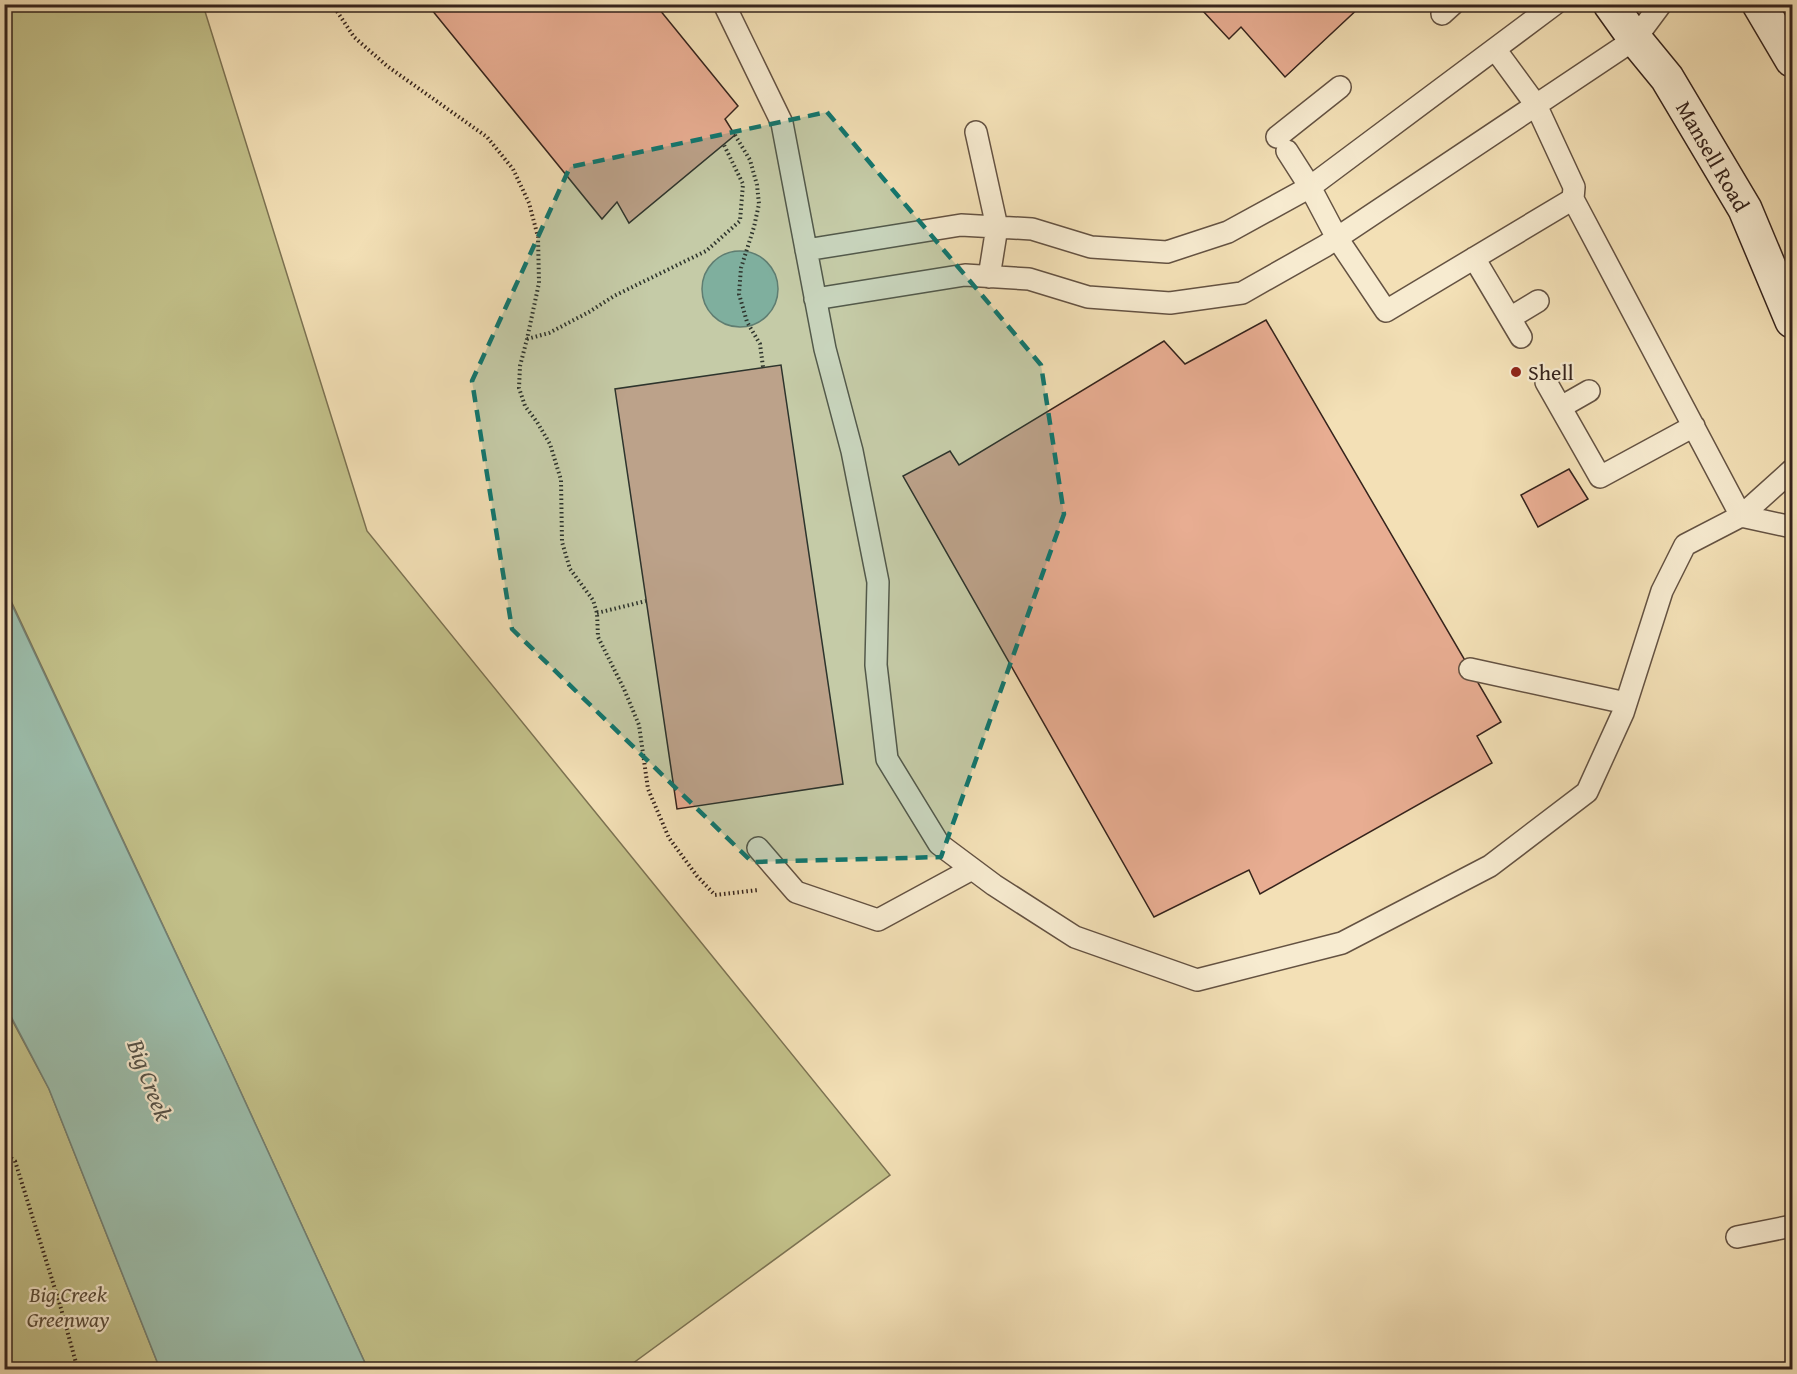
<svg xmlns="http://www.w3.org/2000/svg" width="1797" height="1374" viewBox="0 0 1797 1374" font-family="'Gentium Book Plus',serif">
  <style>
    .green { fill: #c2c089; stroke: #7c7252; stroke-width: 1.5 }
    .water { fill: #9cbdab; stroke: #737f72; stroke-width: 1.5 }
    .building { fill: #e8ad92; stroke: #35231c; stroke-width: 1.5 }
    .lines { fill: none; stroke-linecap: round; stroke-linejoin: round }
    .service-casing { stroke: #645242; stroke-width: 24 }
    .secondary-casing { stroke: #35231c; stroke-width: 36 }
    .path { stroke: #35231c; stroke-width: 4; stroke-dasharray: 1.5 3; stroke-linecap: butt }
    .service { stroke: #f7ebd0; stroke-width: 21 }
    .secondary { stroke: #f7ebd0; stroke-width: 33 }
    .marked { fill: #0f766e; fill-opacity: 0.2; stroke: #0f766e; stroke-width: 4.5; stroke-dasharray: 12 8; stroke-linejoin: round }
    .poi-dot { fill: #8f2418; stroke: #f7ebd0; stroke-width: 2 }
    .labels { text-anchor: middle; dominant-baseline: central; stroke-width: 4.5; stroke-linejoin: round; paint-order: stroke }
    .street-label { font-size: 22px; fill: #35231c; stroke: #f7ebd0 }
    .poi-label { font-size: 22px; fill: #35231c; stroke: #f7ebd0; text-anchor: start }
    .park-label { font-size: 22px; font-style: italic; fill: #584a37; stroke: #f7ebd0 }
    .water-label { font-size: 24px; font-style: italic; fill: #545147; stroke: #f7ebd0 }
  </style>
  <rect width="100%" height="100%" fill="#f3e0b6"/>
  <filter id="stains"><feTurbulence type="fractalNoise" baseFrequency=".00333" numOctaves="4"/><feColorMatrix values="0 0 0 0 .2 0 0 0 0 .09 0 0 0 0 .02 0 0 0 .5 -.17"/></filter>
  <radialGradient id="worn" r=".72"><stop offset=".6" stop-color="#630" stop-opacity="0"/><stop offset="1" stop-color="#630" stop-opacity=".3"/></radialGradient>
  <path class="green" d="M4,5H203L367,531L890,1175L625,1369H366L365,1363L226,1060L5,588Z
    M4,1005L49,1089L160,1369H5Z"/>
  <path class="water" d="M702 289a38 38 0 1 1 76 0a38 38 0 1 1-76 0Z
    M4,588L226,1060L365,1363L366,1369H160L49,1089L5,1005Z"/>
  <path class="building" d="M427,4H655L738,106L725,119L735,135L629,223L617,202L602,219Z
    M1208,4H1363L1285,77L1241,27L1229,39L1202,10Z
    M1266,320L1501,722L1477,736L1492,763L1260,894L1249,870L1154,917L903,476L950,451L959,465L1164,341L1185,364Z
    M781,365L843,784L677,809L615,389Z
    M1569,469L1588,499L1538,527L1521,495Z"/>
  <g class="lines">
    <defs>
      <path id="service" d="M724,4L782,123L825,349L852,451L878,582L876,665L887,759L939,844L994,885L1075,937L1197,980L1342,943L1490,866L1587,792L1623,713L1662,591L1685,545L1741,516L1792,470
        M1442,14L1453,4
        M1495,49L1536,105L1574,187L1573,199L1741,516L1792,527
        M976,132L997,227L989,277
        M1277,137L1340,87
        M1287,151L1310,187L1337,238L1386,311L1573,199
        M806,250L961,225L1032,229L1091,247L1167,252L1228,232L1310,187L1555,4
        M1474,258L1521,337
        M815,299L965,275L1029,279L1088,297L1170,303L1242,293L1325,246L1635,39L1661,4
        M1510,318L1538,301
        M1546,382L1600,477L1694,426
        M1561,407L1589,391
        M1470,669L1626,703
        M758,848L796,892L878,920L972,869
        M1737,1237L1792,1226"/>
      <path id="secondary" d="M1610,4L1635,39L1667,78L1745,209L1792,321
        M1759,4L1792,60"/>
    </defs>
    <use href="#service" class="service-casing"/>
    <use href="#secondary" class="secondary-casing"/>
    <path class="path" d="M332,4L354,37L387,66L487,137L513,169L529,203L538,237L539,283L527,339L520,366L519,388L525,406L537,422L550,444L561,480L562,542L570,569L593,600L597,613L598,637L624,689L639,725L648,789L669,838L697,876L715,895L758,890
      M735,135L750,160L757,185L759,204L754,227L741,268L739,294L747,322L760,344L763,367
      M527,339L549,333L589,312L614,296L706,251L740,221L743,184L724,145
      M597,613L646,601
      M4,1153L15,1161L60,1305L78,1370"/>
    <use href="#service" class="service"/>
    <use href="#secondary" class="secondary"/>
  </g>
  <path class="marked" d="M827,112L1041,365L1064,514L941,857L752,862L512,629L472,381L570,167Z"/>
  <circle class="poi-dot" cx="1516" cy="372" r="6"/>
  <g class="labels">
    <g class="street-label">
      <text transform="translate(1713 156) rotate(60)">Mansell Road</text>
    </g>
    <g class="poi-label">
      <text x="1528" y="372">Shell</text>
    </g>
    <g class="park-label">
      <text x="68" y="1294">Big Creek<tspan x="68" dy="25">Greenway</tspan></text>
    </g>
    <g class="water-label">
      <text transform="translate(150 1080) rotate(69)">Big Creek</text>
    </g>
  </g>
  <rect width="1797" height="1374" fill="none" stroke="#f3e0b6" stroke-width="24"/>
  <rect x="6" y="6" width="1785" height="1362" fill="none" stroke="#35231c" stroke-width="3"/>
  <rect x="12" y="12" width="1773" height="1350" fill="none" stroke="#35231c" stroke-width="1.5"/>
  <rect width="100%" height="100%" filter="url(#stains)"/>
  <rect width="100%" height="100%" fill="url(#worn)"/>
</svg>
